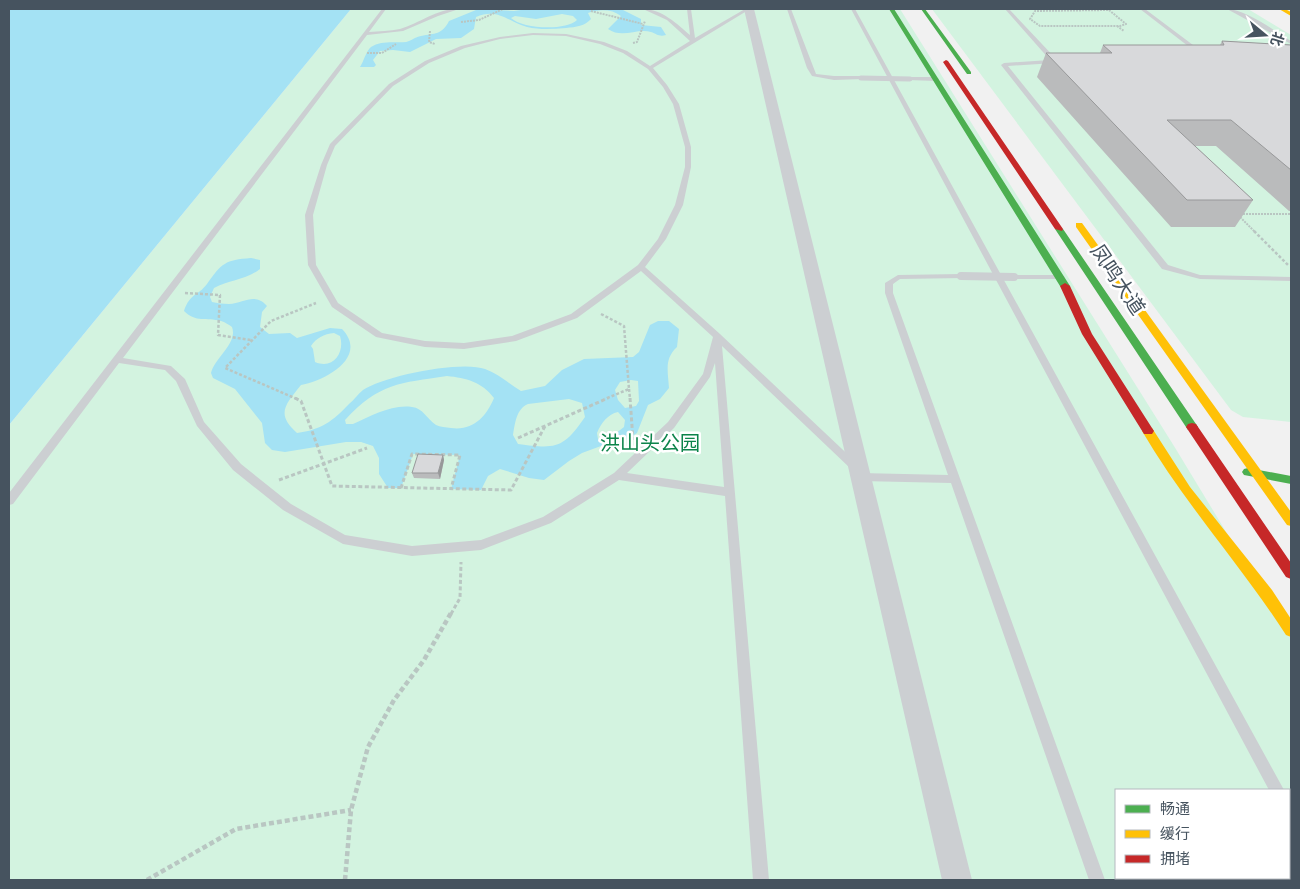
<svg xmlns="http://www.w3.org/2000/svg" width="1300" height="889" viewBox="0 0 1300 889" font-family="'Alegreya Sans','Noto Sans SC',sans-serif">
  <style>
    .green { fill: #d3f3e0; fill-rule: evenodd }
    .water { fill: #a4e2f4; fill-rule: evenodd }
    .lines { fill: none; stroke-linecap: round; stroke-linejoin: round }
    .path-far3 { stroke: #b9c6c2; stroke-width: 2; stroke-dasharray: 2 1; stroke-linecap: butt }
    .path-far2 { stroke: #b9c6c2; stroke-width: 2.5; stroke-dasharray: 3 2; stroke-linecap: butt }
    .path-far1 { stroke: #b9c6c2; stroke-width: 3; stroke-dasharray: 4 2.5; stroke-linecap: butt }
    .path { stroke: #b9c6c2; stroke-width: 4.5; stroke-dasharray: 5 3; stroke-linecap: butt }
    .lane { fill: #cccfd2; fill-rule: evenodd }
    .street { fill: #cccfd2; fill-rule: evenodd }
    .fast { fill: #4caf50; fill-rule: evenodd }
    .slow { fill: #ffc107; fill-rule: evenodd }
    .jam { fill: #c62828; fill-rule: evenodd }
    .lane-bridge-far1 { stroke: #cccfd2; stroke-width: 5 }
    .lane-bridge { stroke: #cccfd2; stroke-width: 8 }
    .wall { fill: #babbbc }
    .shaded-wall { fill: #979899 }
    .building { fill: #d8d9db; stroke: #979899 }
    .labels { text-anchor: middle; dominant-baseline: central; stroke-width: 5; stroke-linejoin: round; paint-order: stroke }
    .street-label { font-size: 20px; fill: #46535f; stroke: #fff }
    .park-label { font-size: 20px; fill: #0d844b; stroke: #fff }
  </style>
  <rect width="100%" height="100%" fill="#f1f1f1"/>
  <path class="green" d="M351,9H900L1174,446L1291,639V880H9V425ZM1116,790H1289V878H1116Z
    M932,9H1248L1291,35V422L1243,417L1231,410Z"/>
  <path class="water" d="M9,9H351L9,425Z
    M476,9L514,11L528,9H621L641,19V25L661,27L666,35C659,37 657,34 651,32C637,28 622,39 608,29L621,16C612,9 599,9 588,13L591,19C585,26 576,27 566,28C553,29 540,30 527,27C508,22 498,7 476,17L474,29L461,38L436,39L410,52L393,50L380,51L373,60L376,65L374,67H360C364,61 366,51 371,47C381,40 395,43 406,42C411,41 415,37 421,36C435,33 442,35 449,21L476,10ZM562,14L573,16L577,20C566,31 522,29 511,18L515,16L536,19Z
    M251,258L260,260V269C246,280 229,280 214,288L210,297L212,302C217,303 223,304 229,304C244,303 255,292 267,306L262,312L260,327L269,334L290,333L297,338L330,328L342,329C369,357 325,381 301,385C286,404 275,414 297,433C321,430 333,421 349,404C354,400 358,394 363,390C383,376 462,360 485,369C499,374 509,384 521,391L545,386L562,370L584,359L633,357L639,352L650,325L658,321H669L679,329L677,347C664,359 668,371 669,388L660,399L648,405L637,433L618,445L601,446L582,453L569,461L544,480L529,478L500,469L488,476L481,490L451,489L460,455L413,454L401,488H388L379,474V458L373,446L361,442H346L285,452L272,450L265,443L262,423L235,389L213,378L211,373C215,357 238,343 232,327C229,325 225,322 221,321C206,317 196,323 184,311C190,293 198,296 207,284C222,263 225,260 251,258ZM334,333L340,336C345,352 334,370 315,362L313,349L311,346C316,338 324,334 334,333ZM447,376C466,378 482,382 494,398C486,417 473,431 451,428C446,427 440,427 436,425C427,419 423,408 412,407C392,404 371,416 353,424H346L345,420C379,383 400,383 447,376ZM631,380L638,381L639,401L636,406L625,408L618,400L615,390L620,382ZM569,399L582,403L585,417C563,449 556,449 518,444L513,435C515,424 516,409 528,404ZM618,412L625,420L624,427L607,440L598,439L597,433C601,423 608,414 618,412Z"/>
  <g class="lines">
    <path class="path-far3" d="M1109,10L1126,24L1120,26H1040L1030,19L1035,11Z
      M591,11L643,24
      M461,22L479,20L503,9
      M1117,26L1124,31
      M430,31L429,42L435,44
      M633,43L637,42L645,21
      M367,53H382L396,44
      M1240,214H1291
      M1238,215L1255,232"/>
    <path class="path-far2" d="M1254,231L1288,265
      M185,293L220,295L218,335L251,340
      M601,314L624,326L629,389L605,399
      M629,389L630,399
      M297,399L225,368L271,321L316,303"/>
    <path class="path-far1" d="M295,398L301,401L332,486L511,490L545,426
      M630,398L633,440
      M518,438L608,398
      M279,480L367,448
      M401,488L412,454L460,455L451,489
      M451,614L460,598L461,562"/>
    <path class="path" d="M147,880L236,829L351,810
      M345,880L351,810L368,747L394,700L424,660L451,613"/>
    <path class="lane" d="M382,9H386L369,32C379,31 390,31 400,29C420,23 438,8 459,9L438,16L403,31L367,35L123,358L171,366L185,379L204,422L241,464L291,504L345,535L412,546L481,540L543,517L614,473L668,422L703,374L713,337L641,271L577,318L516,341L464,349L425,347L376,337L332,307L308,265L305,215L321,165L330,144L389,84L425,61L461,46L500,37L533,33L566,34L604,42L627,51L650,66L690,41L667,20L643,9C662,9 677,24 690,35L687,9H691L695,38L745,9H750L653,68L667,85L679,104L691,147V167L683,205L666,239L645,267L720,334L859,465L858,468H850L722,346L769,880H753L725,496L619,480L551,523L481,550L412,556L343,544L283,510L233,470L197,426L176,381L165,370L119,363L13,504L9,505V493ZM533,35L566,36L600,44L623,53L648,69L663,87L673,104L685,147V167L675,205L658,239L638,265L571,314L512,336L464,343L425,341L382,333L338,303L316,265L313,215L327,165L335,146L393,86L429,63L465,48L500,39ZM715,363L724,487L627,473L674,428L710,377Z
      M787,9H791L816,74L834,76H861L863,77V79L834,80L812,76L807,68Z
      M851,9H855L1284,790H1269Z
      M1005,9H1009L1058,61L1055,63L1008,66L1168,265L1200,275L1291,277V281L1200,279L1162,269L1001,65L1004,63L1050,60Z
      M1140,9H1145L1201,51V53H1197Z
      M1227,9C1245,9 1275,31 1291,41V44Z
      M910,77H936L939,79L936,81L908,80V78Z
      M961,274L965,276L964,278L900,279L893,284V293L1105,880H1089L951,483L860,481L856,480L855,477L856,474L860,473L948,475L885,293V283L898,275Z
      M1011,275H1061L1065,277L1061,279H1014L1010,277Z
      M1289,806L1291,807V824L1289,823Z"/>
    <path class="street" d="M744,9H754L972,880H942Z"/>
    <path class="fast" d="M889,9H894L1070,286L1068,288L1065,289L1060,286Z
      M921,9H925L971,72V74H967Z
      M1056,227L1063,229L1196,424L1198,427L1196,430H1188L1055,229Z
      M1248,468L1291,476V484L1244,475L1242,472L1244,469Z"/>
    <path class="slow" d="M1279,9H1285L1291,12V16Z
      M1076,223H1082L1291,512V526L1287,525L1076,227Z
      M1148,427L1152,428L1190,487L1272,590L1291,619V637L1286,635C1241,565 1184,503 1142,431Z"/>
    <path class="jam" d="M946,60L948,61L1063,229L1062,231L1055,229L943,62Z
      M1065,283L1070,286L1092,334L1152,428L1154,431L1152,434H1144L1082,334L1060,286Z
      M1192,423L1196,424L1291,563V579L1286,577L1186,427L1188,424Z"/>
    <path class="lane-bridge-far1" d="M861,78L910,79"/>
    <path class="lane-bridge" d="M961,276L1014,277"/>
  </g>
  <path class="wall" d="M1222,41L1291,45V211H1289L1216,146H1195L1253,200L1235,227H1171L1037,77L1046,53H1100L1103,45H1220Z
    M443,455L444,460L440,479L414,478L412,473Z"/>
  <path class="shaded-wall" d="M443,455L444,460L440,479L438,473Z"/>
  <path class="building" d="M1222,41L1291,45V170L1231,120H1167L1253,200H1187L1046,53H1112L1103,45H1224Z
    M418,454L443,455L438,473H412Z"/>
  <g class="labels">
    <g class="street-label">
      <text transform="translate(1117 280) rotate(56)">凤鸣大道</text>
    </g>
    <g class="park-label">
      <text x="650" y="444">洪山头公园</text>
    </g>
  </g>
  <rect width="1300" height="889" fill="none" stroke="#46535f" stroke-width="20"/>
  <rect x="1115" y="789" width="175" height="90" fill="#ffffff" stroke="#b5babf"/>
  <rect x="1125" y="805" width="25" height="8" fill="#4caf50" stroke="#b5babf"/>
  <text x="1160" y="814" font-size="15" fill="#46535f">畅通</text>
  <rect x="1125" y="830" width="25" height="8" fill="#ffc107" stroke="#b5babf"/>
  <text x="1160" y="839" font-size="15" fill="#46535f">缓行</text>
  <rect x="1125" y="855" width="25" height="8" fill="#c62828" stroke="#b5babf"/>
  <text x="1160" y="864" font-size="15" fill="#46535f">拥堵</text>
  <g transform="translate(1265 35) rotate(108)" stroke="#ffffff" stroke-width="4" paint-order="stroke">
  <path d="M0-4L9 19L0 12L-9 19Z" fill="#46535f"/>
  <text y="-8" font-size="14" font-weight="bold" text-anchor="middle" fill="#46535f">北</text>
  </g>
</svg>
